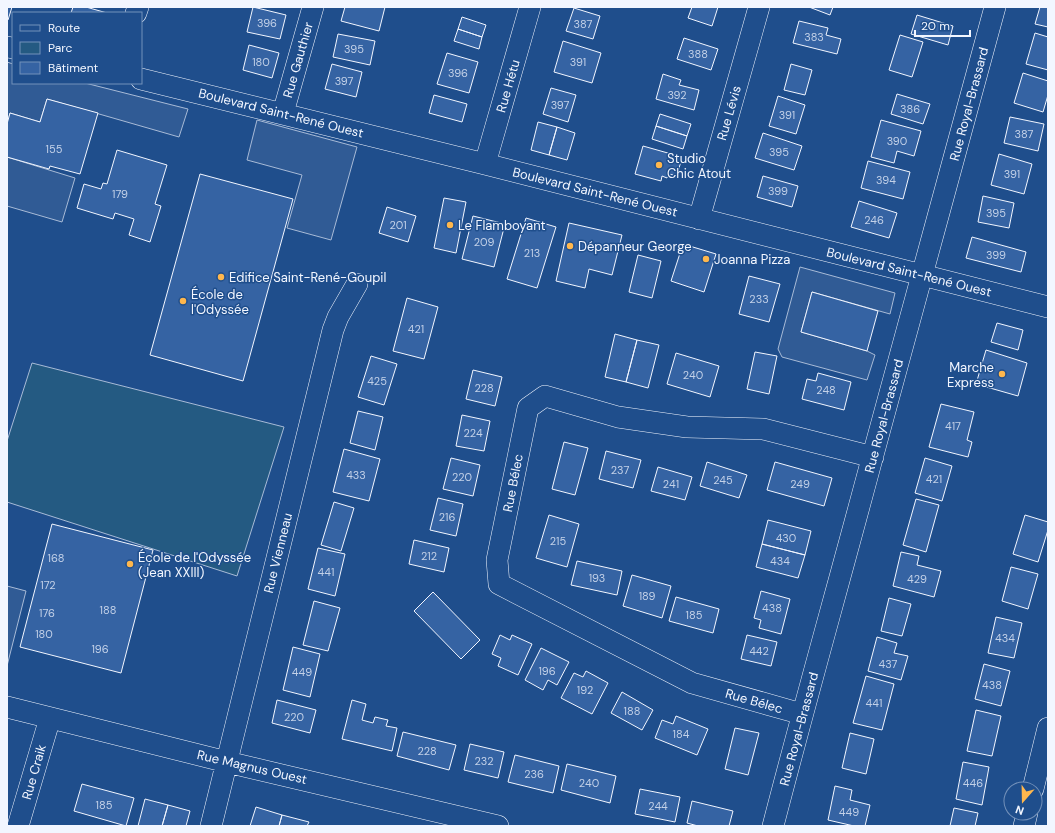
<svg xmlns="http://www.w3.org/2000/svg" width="1055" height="833" viewBox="0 0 1055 833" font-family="'DM Sans',sans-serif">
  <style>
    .green { fill: #245a82; stroke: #a8bbd7 }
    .parking { fill: #305b95; stroke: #a8bbd7 }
    .building { fill: #3563a3; stroke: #f2f6ff }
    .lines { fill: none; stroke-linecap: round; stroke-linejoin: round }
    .minor-casing { stroke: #f2f6ff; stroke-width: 22 }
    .minor { stroke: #1f4e8c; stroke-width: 21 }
    .poi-dot { fill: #ffb74d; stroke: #1f4e8c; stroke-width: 1.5 }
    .labels { text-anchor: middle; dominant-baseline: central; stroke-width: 3; stroke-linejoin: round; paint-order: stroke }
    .number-label { font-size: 11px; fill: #c3d1e8 }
    .street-label { font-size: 13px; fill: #f2f6ff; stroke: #1f4e8c }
    .poi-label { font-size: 13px; fill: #f2f6ff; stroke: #1f4e8c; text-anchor: start }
  </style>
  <rect width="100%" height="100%" fill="#1f4e8c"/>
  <path class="green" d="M32,363L284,427L237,576L7,502V441Z"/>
  <path class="parking" d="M7,62L13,64V83H85L188,109L179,137L47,99L40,122L10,113L7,124Z
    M257,120L357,147L331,240L287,228L302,175L247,160Z
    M7,157L75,178L62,222L7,206Z
    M800,267L895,293L890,314L812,292L801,332L867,351L875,355L867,380L782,357L778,349Z
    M7,586L26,591L7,666Z"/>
  <path class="building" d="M7,7H12L8,20H7Z
    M73,7H86L107,13H71Z
    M253,7L286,15L280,39L247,32Z
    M345,7H385L379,31L341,21Z
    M692,7H718L712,26L688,18Z
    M809,7H833L830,15Z
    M1040,7H1048V27L1035,24Z
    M574,8L600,16L593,39L566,31Z
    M917,15L953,26L948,45L911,34Z
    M462,17L486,25L482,37L458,29Z
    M799,21L828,28L826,35L841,39L837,54L793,43Z
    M458,29L482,37L479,49L454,41Z
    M1035,33L1048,37V70L1026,64Z
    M338,34L375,41L370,65L333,57Z
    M900,35L923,42L912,77L889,70Z
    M684,38L718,49L711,70L677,59Z
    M563,41L601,53L592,83L554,72Z
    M249,45L279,53L272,78L243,70Z
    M447,53L478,62L469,93L437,84Z
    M332,64L362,72L356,97L325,89Z
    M791,64L812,70L805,95L784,90Z
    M1023,73L1048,81V95L1043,112L1014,103Z
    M663,74L681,80L679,85L699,90L694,110L656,99Z
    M551,88L576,95L568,122L543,114Z
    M897,94L930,104L923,124L891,114Z
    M434,95L467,104L462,122L429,113Z
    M778,96L805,105L796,134L769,126Z
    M47,99L98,113L80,174L50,166L49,169L7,157V124L10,113L40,122Z
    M660,114L691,124L687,136L656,126Z
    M1010,117L1044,124L1038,151L1004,143Z
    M881,120L921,131L914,156L897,151L894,163L871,157Z
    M538,122L557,127L549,155L531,150Z
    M656,126L687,136L683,149L652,139Z
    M557,127L575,133L567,160L549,155Z
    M763,133L802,146L794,170L755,158Z
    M643,146L682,157L677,176L669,174L667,178L662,176L661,181L635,174Z
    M117,150L167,165L155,204L161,206L150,242L129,235L134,219L115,213L113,219L77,208L84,184L101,189L103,183L107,184Z
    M999,154L1032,164L1024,194L991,185Z
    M868,161L910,172L903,199L861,188Z
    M200,174L293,199L243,381L150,355Z
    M763,176L798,186L792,207L757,197Z
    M983,196L1014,203L1009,228L978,222Z
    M444,198L466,202L456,253L434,248Z
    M859,201L897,213L889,238L851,227Z
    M387,207L416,216L408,242L379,233Z
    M473,216L505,224L494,267L462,259Z
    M526,218L556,227L537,288L507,279Z
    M569,223L622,235L612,275L589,269L585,288L556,281Z
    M972,237L1026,252L1021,272L966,258Z
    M683,244L716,254L704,292L671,281Z
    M638,255L661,261L652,298L629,292Z
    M749,276L780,284L769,322L739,314Z
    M812,292L878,311L867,351L801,332Z
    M407,298L438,307L424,359L393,351Z
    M997,323L1023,330L1018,350L991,342Z
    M615,334L637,340L626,382L605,377Z
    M637,340L659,345L648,388L626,382Z
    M986,350L1027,363L1018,396L976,384Z
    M755,352L777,356L769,394L747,389Z
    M676,353L719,366L710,397L667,384Z
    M371,356L397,364L384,405L358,397Z
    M473,370L502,377L495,406L466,399Z
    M818,373L851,382L844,410L802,399L807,379L816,381Z
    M941,404L974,412L967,440L972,442L968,457L929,447Z
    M358,411L383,417L375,450L350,443Z
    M462,415L490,421L484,451L456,446Z
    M564,442L588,448L575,495L552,489Z
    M344,449L380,459L369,501L333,492Z
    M606,451L641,460L633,488L599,479Z
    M451,458L480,465L473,496L443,489Z
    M925,458L952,466L942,501L915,493Z
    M707,462L747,475L739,498L700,486Z
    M775,462L832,478L824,506L767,490Z
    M658,467L692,477L685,500L651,491Z
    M438,498L463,504L456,536L430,530Z
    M916,499L939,505L926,552L903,545Z
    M334,502L354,508L341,551L321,545Z
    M549,515L579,524L567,567L536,558Z
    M1025,515L1048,522V530L1038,562L1013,554Z
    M768,520L811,531L805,555L762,544Z
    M52,524L153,550L121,673L20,647Z
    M414,540L449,548L444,572L409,564Z
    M762,544L805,555L798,578L756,567Z
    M318,548L345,554L335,596L308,589Z
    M901,552L919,556L917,565L941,571L934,597L893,586Z
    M577,561L622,571L617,595L571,585Z
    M1011,567L1038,574L1028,609L1002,601Z
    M632,575L671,586L662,618L623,606Z
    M761,591L790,599L781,634L759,628L761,620L754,618Z
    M433,592L480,640L461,659L414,611Z
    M676,597L719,609L713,633L669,621Z
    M889,598L911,604L902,636L881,631Z
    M314,601L340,608L328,651L303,645Z
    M996,617L1022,623L1014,658L988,653Z
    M500,635L510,640L512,635L532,644L518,675L498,666L501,658L492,654Z
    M747,635L777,642L771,666L741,659Z
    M877,637L897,643L894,653L908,656L901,680L868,671Z
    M293,647L320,654L310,697L283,690Z
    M541,648L569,662L557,685L548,680L543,690L525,680Z
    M984,664L1010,671L1001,706L975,699Z
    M586,671L608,683L592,714L561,698L574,673L583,677Z
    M866,676L894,684L882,730L853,723Z
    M622,692L653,710L642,730L611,713Z
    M277,700L316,710L310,733L272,723Z
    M352,700L366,704L362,720L373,723L375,717L388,720L386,726L397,728L392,751L342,739Z
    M976,710L1001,716L992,756L967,751Z
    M676,716L708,729L697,755L655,738L662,720L673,724Z
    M735,728L759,733L748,775L725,769Z
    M403,732L456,745L449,770L397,756Z
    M850,733L874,739L866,774L842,768Z
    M470,744L504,752L498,778L464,770Z
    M515,755L559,766L553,793L508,782Z
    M963,762L989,767L982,805L956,799Z
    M567,764L616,776L610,803L561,790Z
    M82,784L134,798L126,826L74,811Z
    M835,786L852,790L850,800L870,805L865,826H854L828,820Z
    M640,789L680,797L675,822L635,814Z
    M145,799L168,805L162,826H138Z
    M692,801L733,811L729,826H698L687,823Z
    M168,805L190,811L186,826H162Z
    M256,807L282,815L279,826H250Z
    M954,808L978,813L975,826H950Z
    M282,815L309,822L307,826H279Z"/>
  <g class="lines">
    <defs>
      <path id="minor" d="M136,13L138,7
        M7,47L13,48
        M141,79L485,164L1048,307
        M283,113L313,7
        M485,164L530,7
        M699,219L759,7
        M7,707L227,762L498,826
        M802,714L692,683L499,584L497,560L528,408L545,396L618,417L687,427L763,429L873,457
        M1033,789L1048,728
        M18,826L50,718
        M211,826L333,330L338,317L357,284
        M773,826C805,702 840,579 873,455C914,306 954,156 995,7
        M1024,826L1027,813"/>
    </defs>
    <use href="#minor" class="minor-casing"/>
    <use href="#minor" class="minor"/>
  </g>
  <g class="poi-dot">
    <circle cx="659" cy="165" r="4"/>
    <circle cx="450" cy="225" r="4"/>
    <circle cx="570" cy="246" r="4"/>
    <circle cx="706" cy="259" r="4"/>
    <circle cx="221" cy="277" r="4"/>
    <circle cx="183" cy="301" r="4"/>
    <circle cx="1002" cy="374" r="4"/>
    <circle cx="130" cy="564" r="4"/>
  </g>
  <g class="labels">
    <g class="number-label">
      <text x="267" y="23">396</text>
      <text x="583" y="24">387</text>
      <text x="814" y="37">383</text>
      <text x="354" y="49">395</text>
      <text x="698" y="54">388</text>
      <text x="261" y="62">180</text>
      <text x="578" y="62">391</text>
      <text x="458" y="73">396</text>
      <text x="344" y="81">397</text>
      <text x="677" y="95">392</text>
      <text x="560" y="105">397</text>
      <text x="910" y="109">386</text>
      <text x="787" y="115">391</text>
      <text x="1024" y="134">387</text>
      <text x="897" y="141">390</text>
      <text x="54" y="149">155</text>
      <text x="779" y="152">395</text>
      <text x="1012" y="174">391</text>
      <text x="886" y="180">394</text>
      <text x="778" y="191">399</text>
      <text x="120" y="194">179</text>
      <text x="996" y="213">395</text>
      <text x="874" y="220">246</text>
      <text x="398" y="225">201</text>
      <text x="484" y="242">209</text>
      <text x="532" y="253">213</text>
      <text x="996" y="255">399</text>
      <text x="759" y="299">233</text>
      <text x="416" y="329">421</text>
      <text x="693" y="375">240</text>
      <text x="377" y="381">425</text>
      <text x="484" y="388">228</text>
      <text x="826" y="390">248</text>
      <text x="953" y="426">417</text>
      <text x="473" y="433">224</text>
      <text x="620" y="470">237</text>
      <text x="356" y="475">433</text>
      <text x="462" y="477">220</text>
      <text x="934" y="479">421</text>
      <text x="723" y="480">245</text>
      <text x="671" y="484">241</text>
      <text x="800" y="484">249</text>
      <text x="447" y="517">216</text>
      <text x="786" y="538">430</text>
      <text x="558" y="541">215</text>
      <text x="429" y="556">212</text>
      <text x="56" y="558">168</text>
      <text x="780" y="561">434</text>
      <text x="326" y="572">441</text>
      <text x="597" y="578">193</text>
      <text x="917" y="579">429</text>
      <text x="48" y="585">172</text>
      <text x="647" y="596">189</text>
      <text x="772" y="608">438</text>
      <text x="108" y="610">188</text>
      <text x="47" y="613">176</text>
      <text x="694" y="615">185</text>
      <text x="44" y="634">180</text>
      <text x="1005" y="638">434</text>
      <text x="100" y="649">196</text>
      <text x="759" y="651">442</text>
      <text x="888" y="664">437</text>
      <text x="547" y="671">196</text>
      <text x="302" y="672">449</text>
      <text x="992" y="685">438</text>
      <text x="585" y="690">192</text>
      <text x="874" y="703">441</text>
      <text x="632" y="711">188</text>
      <text x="294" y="717">220</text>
      <text x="681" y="734">184</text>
      <text x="427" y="751">228</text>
      <text x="484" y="761">232</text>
      <text x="534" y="774">236</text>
      <text x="589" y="783">240</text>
      <text x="973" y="783">446</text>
      <text x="104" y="805">185</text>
      <text x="658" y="806">244</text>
      <text x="849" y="812">449</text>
    </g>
    <g class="street-label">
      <text transform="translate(298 60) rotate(-74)">Rue Gauthier</text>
      <text transform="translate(508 86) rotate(-74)">Rue Hétu</text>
      <text transform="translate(969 104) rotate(-75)">Rue Royal-Brassard</text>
      <text transform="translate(281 113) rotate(14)">Boulevard Saint-René Ouest</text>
      <text transform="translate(729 113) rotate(-74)">Rue Lévis</text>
      <text transform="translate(595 192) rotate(14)">Boulevard Saint-René Ouest</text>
      <text transform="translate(909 272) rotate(14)">Boulevard Saint-René Ouest</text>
      <text transform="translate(884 416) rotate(-75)">Rue Royal-Brassard</text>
      <text transform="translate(513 483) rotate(-79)">Rue Bélec</text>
      <text transform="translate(278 553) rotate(-76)">Rue Vienneau</text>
      <text transform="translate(754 701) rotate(16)">Rue Bélec</text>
      <text transform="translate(799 729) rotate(-75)">Rue Royal-Brassard</text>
      <text transform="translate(252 767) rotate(13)">Rue Magnus Ouest</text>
      <text transform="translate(34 772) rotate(-74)">Rue Craik</text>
    </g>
    <g class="poi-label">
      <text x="667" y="158">Studio<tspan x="667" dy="15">Chic Atout</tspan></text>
      <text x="458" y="225">Le Flamboyant</text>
      <text x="578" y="246">Dépanneur George</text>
      <text x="714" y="259">Joanna Pizza</text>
      <text x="229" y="277">Edifice Saint-René-Goupil</text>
      <text x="191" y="294">École de<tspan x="191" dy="15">l'Odyssée</tspan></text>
      <text x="994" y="367" text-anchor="end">Marche<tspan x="994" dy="15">Express</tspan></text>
      <text x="138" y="557">École de l'Odyssée<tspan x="138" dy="15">(Jean XXIII)</tspan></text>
    </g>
  </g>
  <rect width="1055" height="833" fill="none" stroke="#f2f6ff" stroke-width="16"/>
  <rect x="12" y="12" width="130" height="72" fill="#1f4e8c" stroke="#7391ba"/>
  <rect x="20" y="25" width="20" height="6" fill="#1f4e8c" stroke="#7391ba"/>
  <text x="48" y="32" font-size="12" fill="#f2f6ff">Route</text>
  <rect x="20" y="42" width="20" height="12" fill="#245a82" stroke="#7391ba"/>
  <text x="48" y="52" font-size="12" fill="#f2f6ff">Parc</text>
  <rect x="20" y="62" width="20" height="12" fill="#3563a3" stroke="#7391ba"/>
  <text x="48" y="72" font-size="12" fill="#f2f6ff">Bâtiment</text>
  <g transform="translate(1023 801) rotate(200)"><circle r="19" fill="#1f4e8c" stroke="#7391ba"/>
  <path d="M0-3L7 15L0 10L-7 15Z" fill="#ffb74d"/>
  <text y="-6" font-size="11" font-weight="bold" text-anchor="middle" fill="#f2f6ff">N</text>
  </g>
  <path d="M915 30v6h55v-6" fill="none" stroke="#f2f6ff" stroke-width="2"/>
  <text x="921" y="30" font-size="12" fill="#f2f6ff" stroke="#1f4e8c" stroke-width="3" paint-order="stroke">20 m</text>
</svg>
